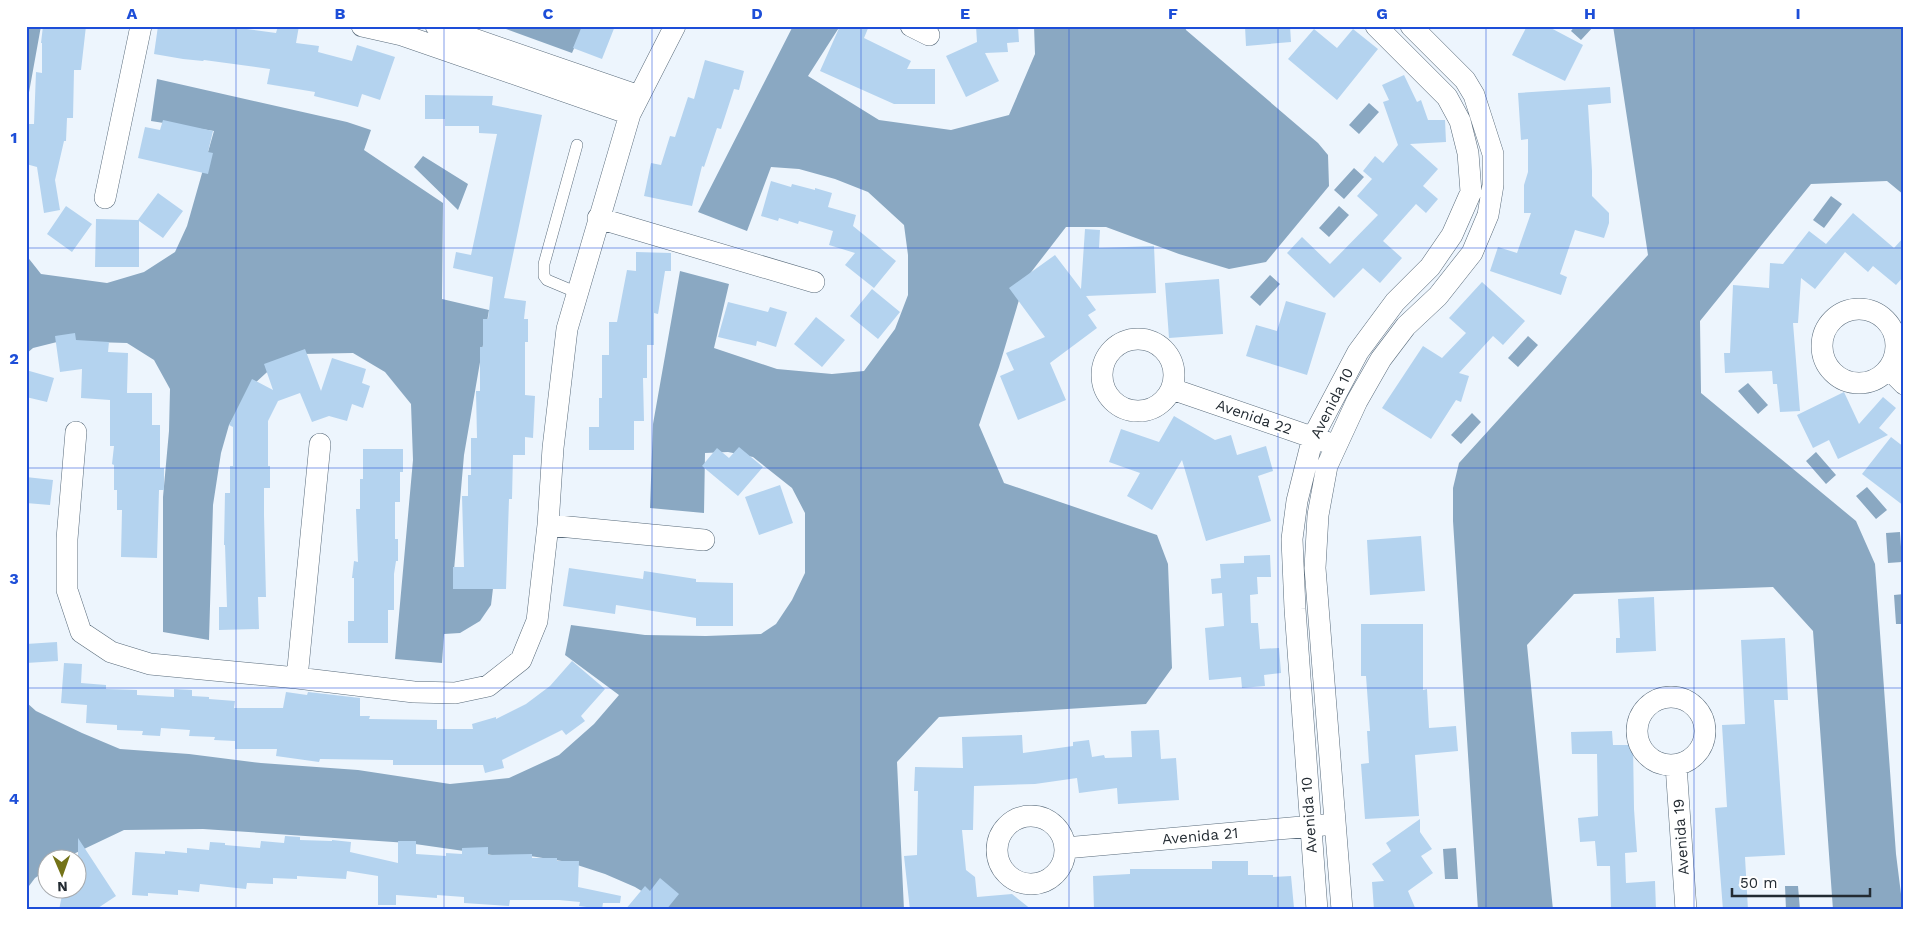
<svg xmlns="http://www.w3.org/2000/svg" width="1930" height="936" viewBox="0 0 1930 936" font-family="'Work Sans',sans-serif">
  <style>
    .water { fill: #8aa8c2 }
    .building { fill: #b4d3ef }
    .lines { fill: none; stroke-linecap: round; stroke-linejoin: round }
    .lane-casing { stroke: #596b7b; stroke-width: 12 }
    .street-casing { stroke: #596b7b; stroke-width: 22 }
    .lane { stroke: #fff; stroke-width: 11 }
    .street { stroke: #fff; stroke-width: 21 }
    .grid { fill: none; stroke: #1d4ed8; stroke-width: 1; stroke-opacity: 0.55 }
    .labels { text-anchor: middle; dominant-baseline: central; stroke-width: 4; stroke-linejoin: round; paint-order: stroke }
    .street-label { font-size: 15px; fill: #232b32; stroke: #fff }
    .neatline { fill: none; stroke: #1d4ed8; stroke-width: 2 }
    .grid-label { font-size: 16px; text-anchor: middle; font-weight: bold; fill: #1d4ed8 }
  </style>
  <rect width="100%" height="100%" fill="#edf5fd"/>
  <path class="water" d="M26,26H41L26,109Z
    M498,26H584L572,53Z
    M793,26H840L808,76L879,120L951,130L1009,115L1035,54L1034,26H1185L1186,30L1318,143L1328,155L1329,186L1266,262L1229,269L1179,254L1106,227H1066L1025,280L999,367L979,425L1004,483L1157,535L1168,564L1172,668L1146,704L939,717L897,762L904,910H673L635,887L605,874L568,862L524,855H492L408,843L203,829L124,830L65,858H48L47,870L35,878L26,890V702L36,711L82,733L120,749L189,754L261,763L358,770L450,784L509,778L559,755L594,724L619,695L565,655L571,625L645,635L706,636L761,634L776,624L792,600L805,573V513L792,488L753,457L728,452L705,453L704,513L650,508L653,424L680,271L729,284L714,348L777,369L832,374L864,371L895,329L908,295V255L904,225L868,192L835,179L799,169L771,167L747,231L698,212Z
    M1575,26H1594L1581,40L1571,31Z
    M1613,26H1904V195L1887,181L1811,184L1700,321L1701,393L1856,521L1875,564L1896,854L1903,910H1833L1813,631L1773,587L1574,594L1527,645L1553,910H1478L1453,521V488L1459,463L1648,255Z
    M157,79L347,122L371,130L364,150L443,203L442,299L489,310L464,455L454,570L494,580L491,605L480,621L460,633L444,634L442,663L395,659L413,460L411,404L385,372L353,353L302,354L277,363L253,385L229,425L221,453L213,505L209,640L163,632V497L169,431L170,389L154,360L127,343L61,341L33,348L26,354V255L41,274L107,283L144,272L175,252L187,226L214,131L151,121Z
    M1369,103L1379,112L1359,134L1349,125Z
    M423,156L468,184L458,210L414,167Z
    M1354,168L1364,177L1344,199L1334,190Z
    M1831,196L1842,204L1824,228L1813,220Z
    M1339,206L1349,215L1329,237L1319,228Z
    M1270,275L1280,284L1260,306L1250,297Z
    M1528,336L1538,345L1518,367L1508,358Z
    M1748,383L1768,405L1758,414L1738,391Z
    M1472,413L1481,422L1461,444L1451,435Z
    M1816,452L1836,475L1826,484L1806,461Z
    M1867,487L1887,510L1876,519L1856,496Z
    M1900,532L1902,562L1888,563L1886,533Z
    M1904,594V624H1896L1894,595Z
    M1456,848L1458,879H1445L1443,849Z
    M1785,886H1798L1800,910H1786Z"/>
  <path class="building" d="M43,26H86L81,70H74L73,118H67L66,141H64L55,180L60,210L44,213L37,167L26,164L27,124H34L36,72L42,73V43H41Z
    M158,26H225L276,33L278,26H299L296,43L319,46L318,52L352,61L357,45L395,57L380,100L362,94L358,107L314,96L315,92L267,84L270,69L204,60L203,61L183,59L154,54Z
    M582,26H615L602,59L573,48Z
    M840,26H869L864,38L911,61L907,69H935V104H894L820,71Z
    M976,26H1018L1019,42L1007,43L1008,52L985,53L999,81L966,97L946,56L977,42Z
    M1245,26H1290L1291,42L1246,46Z
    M1527,26H1547L1583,45L1565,81L1512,55Z
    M1314,29L1337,48L1353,29L1378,49L1337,100L1288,59Z
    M705,60L744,71L739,90L734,89L721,129L717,128L704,167L702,166L692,206L644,196L651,163L661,165L670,136L675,137L688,97L694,99Z
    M1404,75L1417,102L1421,100L1428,120H1445L1446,142L1410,144L1438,169L1423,186L1438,199L1426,213L1416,204L1383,241L1402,258L1380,283L1363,268L1334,298L1287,253L1302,237L1330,264L1378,215L1357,196L1372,179L1363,171L1375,156L1383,163L1398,145L1383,102L1389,100L1382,85Z
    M1610,87L1611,103L1588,105L1592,171V196L1609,213V223L1604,238L1575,230L1560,274L1567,277L1561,295L1490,271L1498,247L1517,253L1531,213H1524V185L1528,172V139L1521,140L1518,93Z
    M425,95L493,96L492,105L542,115L504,298L526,301L524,319H528V342H525V395L535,396L533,438L525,437V455H513L512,499H509L506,589H453V567H464L462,496H468V475H471V438H477L476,391H480V347H483V319H488L493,277L453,268L456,252L471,255L497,134L479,133V126H445V119H425Z
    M163,120L213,131L208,152L213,153L208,174L138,158L145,127L160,130Z
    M771,181L791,187L792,184L815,190V188L832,193L828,207L856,215L853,226L896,261L874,288L845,265L855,253L829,245L833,231L799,221L798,224L779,218L778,221L761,216Z
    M158,193L183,211L163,238L139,221V267H95L96,219L138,220Z
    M66,206L92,224L72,252L47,234Z
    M1853,213L1894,248L1904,237V276L1896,285L1873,266L1868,272L1845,252L1815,289L1801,278L1798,323H1793L1800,411L1780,412L1777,384H1773L1772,371L1725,373L1724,353H1730L1733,285L1769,288L1770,263L1783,264L1809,231L1826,244Z
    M1085,229L1100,230L1099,248L1154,246L1156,293L1086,296L1096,310L1088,315L1097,328L1050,363L1066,400L1018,420L1000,376L1014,370L1006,353L1045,337L1009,288L1055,255L1081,289Z
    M636,252L671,253V271H665L658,314L654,313V345H647V378H643L644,421H634V450H589V427H599V398H602V355H609V322H617L627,270L636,271Z
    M1219,279L1223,334L1169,338L1165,283Z
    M1482,282L1525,321L1503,345L1493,336L1459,373L1469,376L1461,402L1456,400L1431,439L1382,408L1423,346L1442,358L1466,333L1449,318Z
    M872,289L900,312L878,339L850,316Z
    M1286,301L1326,313L1307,375L1246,356L1256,325L1277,331Z
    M728,302L768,312L770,307L787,312L776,347L757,341L756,346L718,337Z
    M816,317L845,340L822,367L794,344Z
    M75,333L76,340L109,342L108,352L128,353L127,393H152V425H160V468H164V490H159L157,558L121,557L122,510H117V490H114V465L112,464L114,446H110V400L81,398L82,369L60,372L55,336Z
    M305,349L321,391L332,358L366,369L362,383L370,386L363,408L352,404L347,421L329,416L312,422L300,393L278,401L268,421V466H270V488H264V515L266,597H258L259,629L219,630V607H227L225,545H224L225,493H230V466H233V427L229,425L252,379L273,390L264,364Z
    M26,370L54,378L47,402L26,397Z
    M1844,392L1859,424L1883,397L1896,408L1879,428L1888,435L1838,459L1829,440L1813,448L1797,415Z
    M1174,416L1215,440L1231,435L1237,455L1266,446L1273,471L1258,476L1271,521L1206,541L1182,460L1152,510L1127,496L1140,473L1109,462L1121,429L1159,442Z
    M1891,437L1904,447V506L1862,474Z
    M739,447L763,467L738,496L702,466L717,448L729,458Z
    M363,449H403V472H400V502H395V539H398V561H396L394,574V610H388V643H348V621H354V578H352L354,561L358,562L356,509H360V479H363Z
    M26,477L53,480L50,505L26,503Z
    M780,485L793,523L759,535L745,497Z
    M1421,536L1425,591L1370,595L1367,540Z
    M1270,555L1271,577H1257L1258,594L1250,595L1251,623H1258L1260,649L1279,648L1281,673L1264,675L1265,686L1242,688L1241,677L1209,680L1205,628L1224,626L1222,593L1212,594L1211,579L1221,578L1220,564L1244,563V556Z
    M569,568L643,579L644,571L696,579V582L733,583V626H696V618L616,605L615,614L563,606Z
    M1654,597L1656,651L1616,653V638H1620L1618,599Z
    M1361,624H1423V690L1427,689L1429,728L1456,726L1458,751L1415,755L1419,816L1365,819L1361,764L1369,763L1367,731H1370L1366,676H1361Z
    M1785,638L1788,700H1774L1785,855L1745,857L1748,910H1723L1715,808L1727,807L1722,725L1745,724L1741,640Z
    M57,642L58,661L26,663V644Z
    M572,661L605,689L581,716L585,721L566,735L562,730L502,760L504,768L485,773L483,765H393V760L320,759L319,762L276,756L277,749H235V741L214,740L215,737L189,736L190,730L161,728L160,736L142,735L143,731L117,730V725L86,723L87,705L61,703L64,663L82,664L81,683L106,685V689L137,690V695L174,697V689L192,690V696L209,697V699L235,701L234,708H283L286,692L307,695L308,692L360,698V716H370L369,719L437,720V729H473L472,724L496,717V719L526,704L550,686Z
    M1159,730L1161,759L1176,758L1179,800L1118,804L1117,788L1079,793L1077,778L1035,784L974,786L973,830H962L966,870L975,877L977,897L1012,894L1032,910H910L904,856L917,855L918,791H914L915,767L963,768L962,737L1022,735L1023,753L1073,746V742L1089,740L1092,757L1104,755L1105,758L1132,757L1131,731Z
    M1612,731L1613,745H1633L1634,809L1637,852L1625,853L1626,883L1655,881L1656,910H1611L1610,866H1597L1595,841L1580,842L1578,818L1598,816L1597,754H1572L1571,732Z
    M1420,819V832L1432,849L1421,856L1433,873L1408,891L1416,910H1374L1372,882L1384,881L1372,864L1391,851L1386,843Z
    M285,836L300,837V840L332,841V840L351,842L350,852L398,863V841H416V854L446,856V853L462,854V848L488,847V855L532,854V858H557V861H579L578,887L621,896L620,903H603L602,909L579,906L580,902L559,900H510L509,906L464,903V897L437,895V898L396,895V905H378V876L347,871L346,879L297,876V879L273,878V884L247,883L246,889L200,884L199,892L178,890V895L148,893V896L132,895L135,852L165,854V851L187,853V848L209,850L210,842L225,843V845L260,848L261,841L284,843Z
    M78,838L116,896L95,910H59L63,890L78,893Z
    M1212,861H1248V875H1273V877L1291,876L1294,908L1094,910L1093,876L1130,874V869H1212Z
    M660,878L679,894L666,910H625L645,886L650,891Z"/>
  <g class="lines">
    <defs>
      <path id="lane" d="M577,145L544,264V276L547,280L578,293"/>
      <path id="street" d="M362,26L402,35L630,114
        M436,26L639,96
        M911,26L929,35
        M105,198L141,26
        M598,218L814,282
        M1822 346a37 37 0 1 1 74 0a37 37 0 1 1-74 0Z
        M1102 375a36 36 0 1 1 72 0a36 36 0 1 1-72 0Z
        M1889,369L1904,384
        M1172,389L1326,442
        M76,432L67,539V590L81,632L111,652L150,664L297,678L414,692L455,693L488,686L521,660L537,621L548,525L553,448L567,329L630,114L675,26
        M548,525L704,540
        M297,678L320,444
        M1637 731a34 34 0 1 1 68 0a34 34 0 1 1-68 0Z
        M1676,765L1686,910
        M997 850a34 34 0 1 1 68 0a34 34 0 1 1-68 0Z
        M1065,848L1324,825
        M1317,910L1295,609L1292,539L1297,501L1313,437L1358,352L1395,302L1430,267L1452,235L1471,192L1468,153L1460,121L1447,97L1376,26
        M1342,910L1315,568L1318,515L1327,466L1357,401L1381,359L1406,326L1438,296L1472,253L1488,215L1493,185V154L1474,95L1465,80L1411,26"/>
    </defs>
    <use href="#lane" class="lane-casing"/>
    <use href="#street" class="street-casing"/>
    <use href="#lane" class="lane"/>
    <use href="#street" class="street"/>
  </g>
  <path class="grid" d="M236,26V910M444,26V910M652,26V910M861,26V910M1069,26V910M1278,26V910M1486,26V910M1694,26V910M26,248H1904M26,468H1904M26,688H1904"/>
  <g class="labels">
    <g class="street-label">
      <text transform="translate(1332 403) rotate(-63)">Avenida 10</text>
      <text transform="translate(1254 417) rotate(19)">Avenida 22</text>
      <text transform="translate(1309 815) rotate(-94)">Avenida 10</text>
      <text transform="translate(1200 836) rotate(-5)">Avenida 21</text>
      <text transform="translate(1681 837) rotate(-94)">Avenida 19</text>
    </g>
  </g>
  <rect width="1930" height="936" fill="none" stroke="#ffffff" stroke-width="55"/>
  <g transform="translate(62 874) rotate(178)"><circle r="24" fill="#ffffff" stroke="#a7aaad"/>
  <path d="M0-4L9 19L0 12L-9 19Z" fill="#747318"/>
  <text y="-8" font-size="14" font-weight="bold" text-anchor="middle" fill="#232b32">N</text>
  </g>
  <path d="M1732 888v8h138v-8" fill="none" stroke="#232b32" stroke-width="2.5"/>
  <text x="1740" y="888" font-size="15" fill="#232b32" stroke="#ffffff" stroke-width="4" paint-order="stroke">50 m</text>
  <rect x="28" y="28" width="1874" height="880" class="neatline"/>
  <g class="grid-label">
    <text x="132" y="19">A</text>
    <text x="340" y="19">B</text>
    <text x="548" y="19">C</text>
    <text x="757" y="19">D</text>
    <text x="965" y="19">E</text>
    <text x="1173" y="19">F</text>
    <text x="1382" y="19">G</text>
    <text x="1590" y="19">H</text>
    <text x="1798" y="19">I</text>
    <text x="14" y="143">1</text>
    <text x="14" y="364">2</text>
    <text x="14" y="584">3</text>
    <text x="14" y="804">4</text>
  </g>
</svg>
